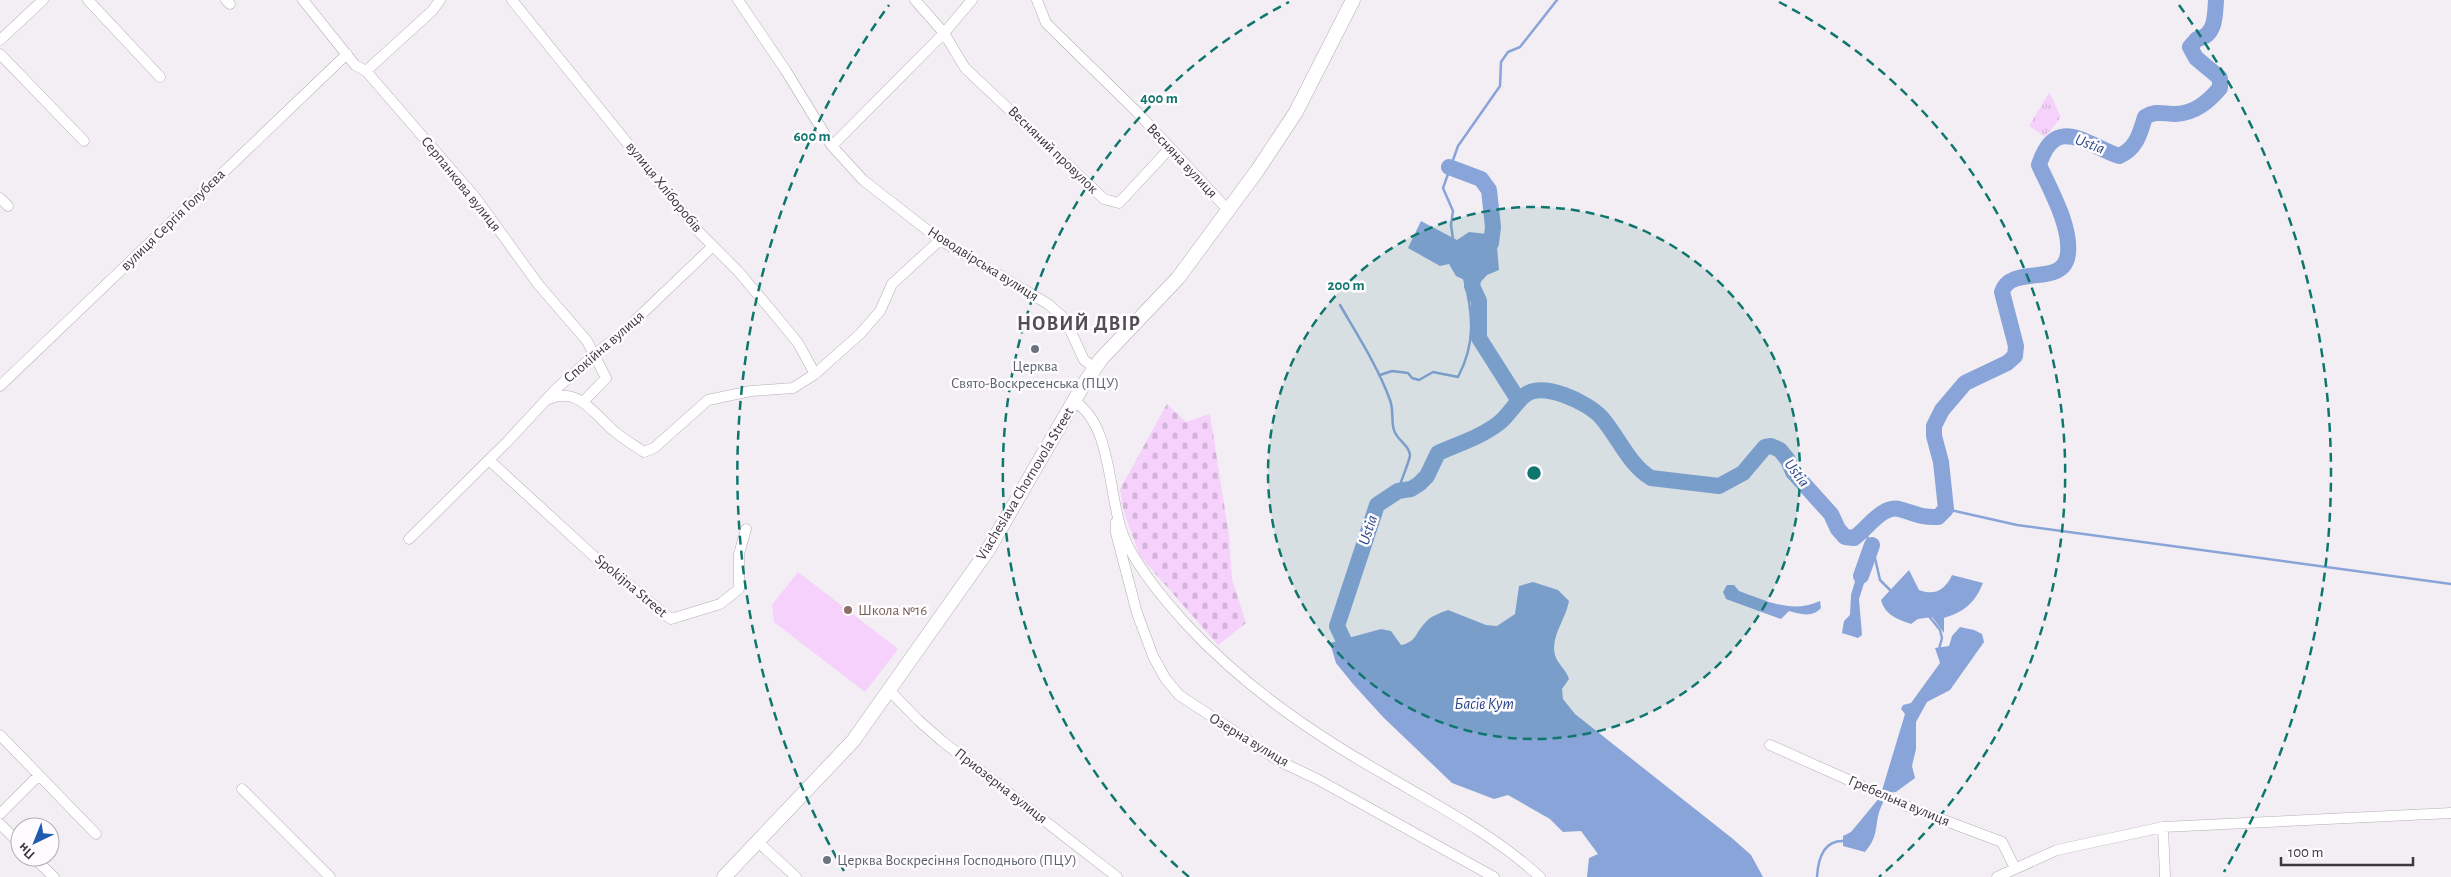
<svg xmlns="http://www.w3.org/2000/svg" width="2451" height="877" viewBox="0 0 2451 877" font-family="'Alegreya Sans',sans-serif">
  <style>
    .grass { fill: url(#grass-tufts) }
    .cemetery { fill: url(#cemetery-stones) }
    .garden { fill: #f5d1fc }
    .water { fill: #89a4d8 }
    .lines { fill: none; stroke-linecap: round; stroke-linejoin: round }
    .stream { stroke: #89a4d8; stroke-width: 2.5 }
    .river { stroke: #89a4d8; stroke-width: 16 }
    .minor-casing { stroke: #b3aeb4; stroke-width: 11 }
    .secondary-casing { stroke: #b3aeb4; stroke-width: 15 }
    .minor { stroke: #fff; stroke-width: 10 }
    .secondary { stroke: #fff; stroke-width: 14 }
    .ring { fill: none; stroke: #0f766e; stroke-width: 2.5; stroke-dasharray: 9 6 }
    .worship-dot { fill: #6b7280; stroke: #fefcff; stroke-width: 2 }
    .education-dot { fill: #8d6e63; stroke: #fefcff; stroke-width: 2 }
    .labels { text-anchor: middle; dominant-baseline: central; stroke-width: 5; stroke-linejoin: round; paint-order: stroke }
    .street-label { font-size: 15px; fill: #3b393b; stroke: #fefcff }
    .worship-label { font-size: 15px; fill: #5b616d; stroke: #fefcff }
    .education-label { font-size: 15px; fill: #785e54; stroke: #fefcff; text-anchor: start }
    .water-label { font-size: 16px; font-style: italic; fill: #294786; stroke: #fefcff }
    .district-label { font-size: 20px; font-weight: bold; letter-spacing: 1px; fill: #514d52; stroke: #fefcff }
    .centre { fill: #0f766e; stroke: #fefcff; stroke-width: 2.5 }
    .ring-label { font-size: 15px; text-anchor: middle; font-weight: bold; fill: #0f766e; stroke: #fefcff; stroke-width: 5; stroke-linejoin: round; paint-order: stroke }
  </style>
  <defs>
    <pattern id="grass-tufts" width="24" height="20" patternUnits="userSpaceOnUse" patternTransform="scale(1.25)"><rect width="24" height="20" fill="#f5d1fc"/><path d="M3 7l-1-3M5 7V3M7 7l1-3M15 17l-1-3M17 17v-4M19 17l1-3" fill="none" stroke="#d3b4d9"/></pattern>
    <pattern id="cemetery-stones" width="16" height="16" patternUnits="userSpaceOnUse" patternTransform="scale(1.25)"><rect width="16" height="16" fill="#f5d1fc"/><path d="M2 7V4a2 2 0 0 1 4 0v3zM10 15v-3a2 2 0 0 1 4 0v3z" fill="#d3b4d9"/></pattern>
  </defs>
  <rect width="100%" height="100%" fill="#f3eef4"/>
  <path class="grass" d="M2049,93C2055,101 2056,109 2061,117L2045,137L2029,126Z"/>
  <path class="cemetery" d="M1167,404L1186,422L1210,414L1229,536L1232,579L1246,623L1218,645L1140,556L1124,513L1120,489Z"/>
  <path class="garden" d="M798,572L898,649L865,692L774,622L772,605Z"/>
  <path class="water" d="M1421,221L1457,240L1469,232L1496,235L1499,270L1487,275L1477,286L1456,276L1449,264L1440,266L1408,248Z
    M1863,554L1872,558L1859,599L1862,635L1858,638L1842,633L1844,621L1850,615L1851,595Z
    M1909,570L1919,590C1935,596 1945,590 1952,575L1983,583C1975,603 1964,612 1944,618V633L1932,617L1918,619L1911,624C1897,619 1885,615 1881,600Z
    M1533,582L1558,590L1569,601C1566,619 1550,637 1555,655C1558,665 1566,669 1569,679L1562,689L1563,699L1575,714L1733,839L1751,855L1763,877H1587L1589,858L1598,854L1581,831L1563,832L1550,819L1508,795L1494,799L1452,783L1383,717L1353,684L1336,663L1330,643L1381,629L1391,631L1401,645C1416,642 1415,634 1424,624C1430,616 1440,613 1448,610L1486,625L1497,626L1515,614L1519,586Z
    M1727,585H1734L1739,591C1767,601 1791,614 1820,601L1821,608C1812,618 1800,614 1789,611L1781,619L1726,599L1723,592Z
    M1960,627L1974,630L1982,634L1984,642L1950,690L1927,702L1916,722V749L1912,766L1915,778L1896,792L1889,793C1886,797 1883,802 1881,807C1874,823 1880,835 1865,852L1843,846V836L1851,832L1880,797L1905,714L1901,709L1903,705L1911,703L1940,663L1935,648L1949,646L1952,636Z"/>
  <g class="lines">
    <path class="stream" d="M1453,239L1451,225L1453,211L1443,188L1458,146L1500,86L1501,62L1508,52L1520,47L1557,0
      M1340,305C1358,336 1378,367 1390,400C1394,411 1391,422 1394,430C1397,441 1409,444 1410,455C1410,460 1400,483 1398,491
      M1380,375L1392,371L1408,373L1412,378L1419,380L1433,372L1458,377C1476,343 1473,314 1464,278
      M1946,509L2017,525L2451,584
      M1864,532L1872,545L1880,580L1892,592
      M1928,615L1940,630L1942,638L1939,649
      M1817,877C1818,859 1823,840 1844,841"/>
    <path class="river" d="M1449,167L1481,179L1489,190L1493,227L1491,243L1475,267L1472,286L1479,301V338L1519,401
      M1861,576L1872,545
      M1353,660L1337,626L1377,505L1398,491L1411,489L1419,484L1427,476L1438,453C1458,444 1481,437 1499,423C1509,415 1515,403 1525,395C1543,381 1587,402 1601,417C1618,436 1628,464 1651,478L1719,486L1743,473L1765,447L1771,446L1780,450L1788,460L1793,472L1831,514L1838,529L1845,537L1854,538C1866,530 1882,505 1899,509C1915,513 1921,518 1938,517L1946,509L1941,462L1934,436V426L1942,410L1965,383L2007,363L2015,356L2016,346L2002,292C2011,263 2065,289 2068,253C2071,226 2050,189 2039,165C2055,114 2085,144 2119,156C2136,149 2140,134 2145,117C2156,110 2163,114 2176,114C2195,113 2208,102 2220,88V78L2196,58L2190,47L2197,39C2216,36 2215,15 2216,0"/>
    <defs>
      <path id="minor" d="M88,0L160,77
        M226,0L230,4
        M303,0L355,65L366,71L475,197L538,284L587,341L606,378L583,402
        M512,0L699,232L738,271L775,315L798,343L815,374
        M738,0L786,71L832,146L863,180L940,240L1048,304L1065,319L1084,360L1095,368
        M915,0L944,33L972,0
        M1037,0L1046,23L1137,112L1228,210
        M0,40L43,0
        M0,54L84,141
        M366,71L432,11L440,0
        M832,146L944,33L965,68L1104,199L1119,203L1170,148
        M0,198L8,206
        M0,386L347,54
        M549,399C578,386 594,414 614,431C623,439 634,445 644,452L654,448L708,400L751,391L793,388L815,374L860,334L880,311L892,284L940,240
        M1074,401C1116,427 1106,505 1128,546C1141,571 1168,604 1187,625C1244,686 1310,732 1382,773C1436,805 1493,834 1540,877
        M489,460L598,560L671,619L720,604L739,589V554L746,529
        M1116,522V533L1137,613L1153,656L1165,678L1179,695L1281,762L1317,779L1494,877
        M409,539L507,442L556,389L594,355L624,331L713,246
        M889,690L918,720L942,741L1117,877
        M0,735L96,834
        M1770,745L1909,807L2002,842L2015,868
        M242,789L330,877
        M0,814L39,775
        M0,824L20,844
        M2163,827L2165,877
        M757,841L796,877
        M33,857L54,877
        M1997,877L2057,850L2163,827L2451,813"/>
      <path id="secondary" d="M724,877L853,741L988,550L1082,387L1101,359L1178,278L1257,171L1296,112L1353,0"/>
    </defs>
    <use href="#minor" class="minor-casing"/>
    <use href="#secondary" class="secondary-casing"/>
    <use href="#minor" class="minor"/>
    <use href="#secondary" class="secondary"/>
  </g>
  <circle cx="1534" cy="473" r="266" fill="#0f766e" fill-opacity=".12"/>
  <g class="ring">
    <circle cx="1534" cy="473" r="266"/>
    <path d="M1189 877A531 531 0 0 1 1289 2M1779 2A531 531 0 0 1 1879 877"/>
    <path d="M844 871A797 797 0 0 1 889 5M2179 5A797 797 0 0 1 2224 872"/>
  </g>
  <g class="worship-dot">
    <circle cx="1035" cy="349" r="5"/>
    <circle cx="827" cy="860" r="5"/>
  </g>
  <circle class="education-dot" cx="848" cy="610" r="5"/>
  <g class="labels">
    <g class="street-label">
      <text transform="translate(1053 150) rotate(44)">Весняний провулок</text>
      <text transform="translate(1182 161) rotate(47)">Весняна вулиця</text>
      <text transform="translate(461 184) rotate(51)">Серпанкова вулиця</text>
      <text transform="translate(664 187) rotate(51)">вулиця Хліборобів</text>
      <text transform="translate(173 220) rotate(-44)">вулиця Сергія Голубєва</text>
      <text transform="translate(983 264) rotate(32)">Новодвірська вулиця</text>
      <text transform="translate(604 347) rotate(-41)">Спокійна вулиця</text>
      <text transform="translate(1025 484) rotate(-59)">Viacheslava Chornovola Street</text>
      <text transform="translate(631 586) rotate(40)">Spokijna Street</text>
      <text transform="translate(1249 740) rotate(31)">Озерна вулиця</text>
      <text transform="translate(1001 786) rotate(38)">Приозерна вулиця</text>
      <text transform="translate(1899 801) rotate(23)">Гребельна вулиця</text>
    </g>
    <g class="worship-label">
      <text x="1035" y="366">Церква<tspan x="1035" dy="17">Свято-Воскресенська (ПЦУ)</tspan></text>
      <text x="837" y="860" text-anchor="start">Церква Воскресіння Господнього (ПЦУ)</text>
    </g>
    <g class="education-label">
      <text x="858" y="610">Школа №16</text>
    </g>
    <g class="water-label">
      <text transform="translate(2090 144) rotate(21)">Ustia</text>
      <text transform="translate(1797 473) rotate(53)">Ustia</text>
      <text transform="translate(1368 530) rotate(-72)">Ustia</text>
      <text x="1484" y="704">Басів Кут</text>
    </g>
    <g class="district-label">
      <text x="1079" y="324">НОВИЙ ДВІР</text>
    </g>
  </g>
  <circle cx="1534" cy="473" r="8" class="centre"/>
  <g class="ring-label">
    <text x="1159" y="103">400 m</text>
    <text x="812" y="141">600 m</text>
    <text x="1346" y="290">200 m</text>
  </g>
  <g transform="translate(35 842) rotate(223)"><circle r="24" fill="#fefcff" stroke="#b0aeb1"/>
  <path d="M0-4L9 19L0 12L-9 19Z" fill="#205cae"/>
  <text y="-8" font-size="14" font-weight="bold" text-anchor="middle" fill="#3b393b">Пн</text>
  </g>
  <path d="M2281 857v8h132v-8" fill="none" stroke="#3b393b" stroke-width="2.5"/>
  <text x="2288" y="857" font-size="15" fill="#3b393b" stroke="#fefcff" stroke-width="4" paint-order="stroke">100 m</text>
</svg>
